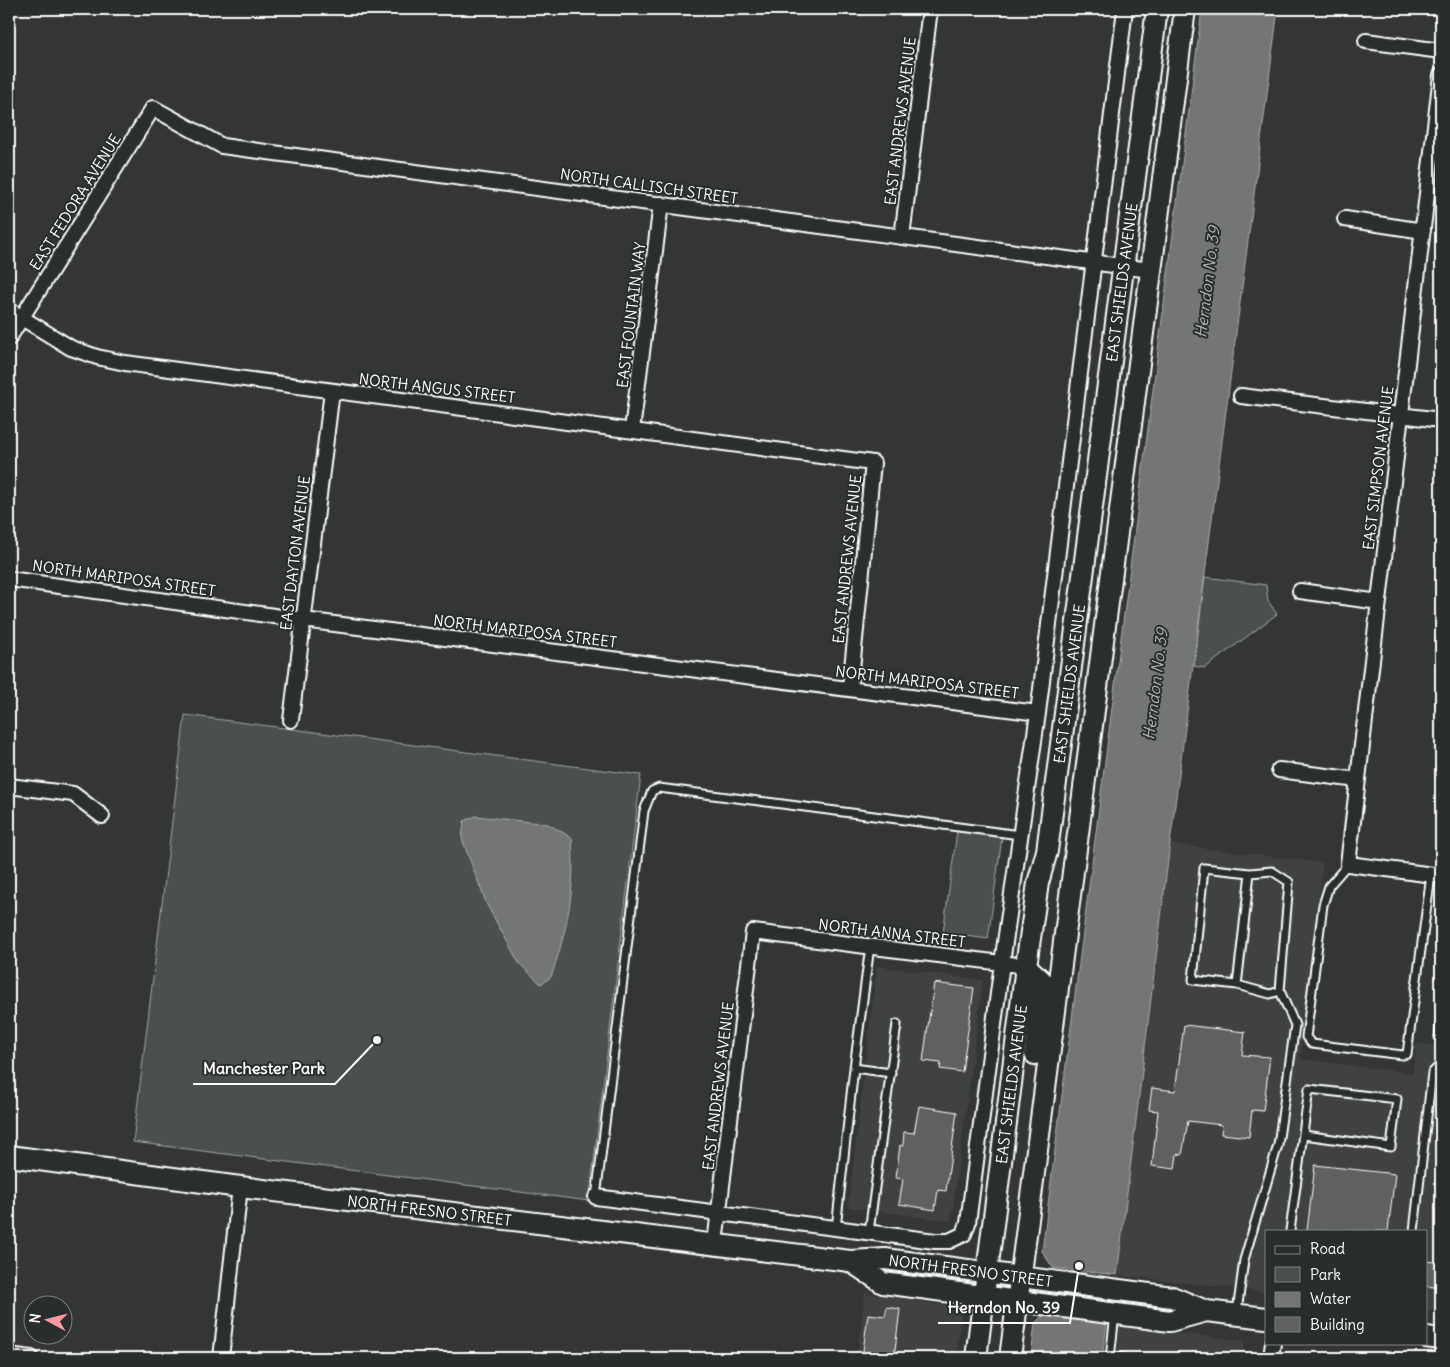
<svg xmlns="http://www.w3.org/2000/svg" width="1450" height="1367" viewBox="0 0 1450 1367" font-family="Delius,sans-serif">
  <style>
    .built { fill: #404243 }
    .green { fill: #4c4f50; stroke: #a6a7a8 }
    .water { fill: #737576; stroke: #abacad }
    .lines { fill: none; stroke-linecap: round; stroke-linejoin: round }
    .canal { stroke: #737576; stroke-width: 16 }
    .building { fill: #5f6162; stroke: #fff }
    .lane-casing { stroke: #fff; stroke-width: 11 }
    .street-casing { stroke: #fff; stroke-width: 18 }
    .secondary-casing { stroke: #fff; stroke-width: 24 }
    .lane { stroke: #2a2d2e; stroke-width: 7 }
    .street { stroke: #2a2d2e; stroke-width: 14 }
    .secondary { stroke: #2a2d2e; stroke-width: 20 }
    .labels { text-anchor: middle; dominant-baseline: central; stroke-width: 4; stroke-linejoin: round; paint-order: stroke }
    .street-label { font-size: 15px; fill: #fff; stroke: #2a2d2e }
    .water-label { font-size: 16px; font-style: italic; fill: #b2b3b4; stroke: #2a2d2e }
    .leader { fill: none; stroke: #fff; stroke-width: 2 }
    .callout-dot { fill: #fff; stroke: #2a2d2e; stroke-width: 2 }
    .callout-label { font-size: 16px; text-anchor: middle; font-weight: bold; fill: #fff; stroke: #2a2d2e; stroke-width: 4; stroke-linejoin: round; paint-order: stroke }
  </style>
  <rect width="100%" height="100%" fill="#333536"/>
  <filter id="ink" filterUnits="userSpaceOnUse"><feTurbulence type="fractalNoise" baseFrequency=".02" numOctaves="2"/><feDisplacementMap in="SourceGraphic" scale="10" xChannelSelector="R" yChannelSelector="G"/><feConvolveMatrix kernelMatrix="1 2 1 2 8 2 1 2 1" color-interpolation-filters="sRGB"/></filter>
  <g filter="url(#ink)">
    <path class="built" d="M1170,844L1323,863L1300,1059L1413,1073L1416,1043L1441,1046V1312L1426,1310V1231H1266V1292L1117,1275Z
      M877,966L983,980L951,1221L848,1207Z
      M865,1293L957,1307L961,1316L956,1358H857Z
      M1120,1326L1245,1341L1243,1358H1116Z"/>
    <path class="green" d="M1205,577L1266,585L1268,601L1277,614L1205,668L1194,666Z
      M185,715L641,775L589,1201L133,1142Z
      M957,831L1002,837L988,939L943,933Z"/>
    <path class="water" d="M1202,9H1278L1170,844L1117,1275L1053,1268L1042,1251Z
      M476,816L548,824L572,838C576,888 567,930 551,977L541,984L519,963L487,905L462,839L464,821Z
      M1042,1316L1107,1324L1102,1358H1031L1035,1323Z"/>
    <g class="lines">
      <path class="canal" d="M1067,1358L1081,1248"/>
    </g>
    <path class="building" d="M934,983L974,988L962,1072L940,1069L941,1063L923,1061Z
      M1184,1025L1245,1032L1242,1055L1270,1057L1263,1111L1252,1110L1249,1137L1221,1134L1222,1125L1188,1121L1182,1155L1177,1154L1175,1169L1152,1166L1158,1111L1149,1110L1152,1088L1175,1091Z
      M919,1106L957,1112L946,1191L938,1190L935,1210L899,1204L903,1179L896,1178L900,1145L903,1146L904,1132L914,1133Z
      M1315,1165L1395,1174L1388,1231H1307Z
      M1426,1261L1441,1263V1288L1426,1286Z
      M887,1307L900,1309L894,1358H862L868,1314L885,1316Z"/>
    <g class="lines">
      <defs>
        <path id="lane" d="M1348,864L1329,886L1323,905L1306,1037L1312,1044L1403,1055L1407,1054L1431,875
          M1237,985L1193,980L1204,868L1250,873
          M1441,1015L1439,1037L1441,1038
          M854,1068L891,1073
          M596,1197L644,811L652,791L659,788L1020,835
          M836,1228L854,1068L870,946
          M1290,1231L1309,1089L1397,1099L1391,1147L1304,1135
          M1414,1231L1432,1073L1441,1064
          M869,1232L897,1024
          M1237,1312L1244,1260L1278,1145L1295,1025L1280,991L1289,882L1272,871L1250,873L1237,985L1270,994L1280,991
          M1110,1357L1124,1358
          M1110,1358L1115,1314"/>
        <path id="street" d="M1366,41L1441,51
          M1441,75L1348,864L1441,876
          M1345,219L1423,231
          M902,237L930,9
          M9,310L71,348L97,357L125,363L873,463L850,688
          M9,338L153,108L222,146L1150,270
          M1241,396L1441,420
          M632,430L661,204
          M9,579L303,620L1038,713
          M1300,591L1379,602
          M291,720L332,391
          M1279,770L1358,780
          M9,786L73,794L102,816
          M596,1197L935,1241H949L964,1234L968,1223L1002,963L1038,713L1125,9
          M715,1243L753,932L1026,966
          M9,1355L31,1358
          M221,1358L240,1187
          M1271,1358L1273,1343"/>
        <g id="secondary">
          <path d="M1026,966L1041,980L1042,988L1035,1054"/>
          <path id="s1" d="M9,1156L240,1187L850,1261L885,1259L1172,1297L1206,1311L1266,1318"/>
          <path d="M850,1261L883,1283L1170,1321L1206,1311"/>
          <path d="M1426,1337L1441,1339"/>
          <path id="s2" d="M976,1358L1026,966L1038,883L1047,851L1157,9"/>
          <path d="M1010,1358L1185,9"/>
        </g>
      </defs>
      <use href="#lane" class="lane-casing"/>
      <use href="#street" class="street-casing"/>
      <use href="#secondary" class="secondary-casing"/>
      <use href="#lane" class="lane"/>
      <use href="#street" class="street"/>
      <use href="#secondary" class="secondary"/>
    </g>
  </g>
  <g class="labels">
    <g class="street-label">
      <text transform="translate(900 121) rotate(-83)">EAST ANDREWS AVENUE</text>
      <text transform="translate(649 186) rotate(8)">NORTH CALLISCH STREET</text>
      <text transform="translate(75 202) rotate(-58)">EAST FEDORA AVENUE</text>
      <text stroke="none"><textPath href="#s2" startOffset="1086">EAST SHIELDS AVENUE</textPath></text>
      <text transform="translate(631 315) rotate(-83)">EAST FOUNTAIN WAY</text>
      <text transform="translate(437 388) rotate(7)">NORTH ANGUS STREET</text>
      <text transform="translate(1378 468) rotate(-83)">EAST SIMPSON AVENUE</text>
      <text transform="translate(295 553) rotate(-83)">EAST DAYTON AVENUE</text>
      <text transform="translate(847 559) rotate(-84)">EAST ANDREWS AVENUE</text>
      <text transform="translate(124 578) rotate(8)">NORTH MARIPOSA STREET</text>
      <text transform="translate(525 631) rotate(7)">NORTH MARIPOSA STREET</text>
      <text transform="translate(927 682) rotate(7)">NORTH MARIPOSA STREET</text>
      <text stroke="none"><textPath href="#s2" startOffset="681">EAST SHIELDS AVENUE</textPath></text>
      <text transform="translate(892 933) rotate(7)">NORTH ANNA STREET</text>
      <text stroke="none"><textPath href="#s2" startOffset="276">EAST SHIELDS AVENUE</textPath></text>
      <text transform="translate(718 1086) rotate(-83)">EAST ANDREWS AVENUE</text>
      <text stroke="none"><textPath href="#s1" startOffset="424">NORTH FRESNO STREET</textPath></text>
      <text stroke="none"><textPath href="#s1" startOffset="969">NORTH FRESNO STREET</textPath></text>
    </g>
    <g class="water-label">
      <text transform="translate(1207 282) rotate(-83)">Herndon No. 39</text>
      <text transform="translate(1155 684) rotate(-83)">Herndon No. 39</text>
    </g>
  </g>
  <path class="leader" d="M377 1040L335 1084H193M1079 1266L1070 1323H938"/>
  <g class="callout-dot">
    <circle cx="377" cy="1040" r="5"/>
    <circle cx="1079" cy="1266" r="5"/>
  </g>
  <g class="callout-label">
    <text x="264" y="1074">Manchester Park</text>
    <text x="1004" y="1313">Herndon No. 39</text>
  </g>
  <rect width="1450" height="1367" fill="none" stroke="#2a2d2e" stroke-width="30"/>
  <rect x="15" y="15" width="1420" height="1337" fill="none" stroke="#fff" stroke-width="2" filter="url(#ink)"/>
  <rect x="1265" y="1230" width="162" height="115" fill="#2a2d2e" stroke="#7f8182"/>
  <rect x="1275" y="1246" width="25" height="8" fill="#2a2d2e" stroke="#7f8182"/>
  <text x="1310" y="1254" font-size="15" fill="#ffffff">Road</text>
  <rect x="1275" y="1267" width="25" height="15" fill="#4c4f50" stroke="#7f8182"/>
  <text x="1310" y="1280" font-size="15" fill="#ffffff">Park</text>
  <rect x="1275" y="1292" width="25" height="15" fill="#737576" stroke="#7f8182"/>
  <text x="1310" y="1304" font-size="15" fill="#ffffff">Water</text>
  <rect x="1275" y="1317" width="25" height="15" fill="#5f6162" stroke="#7f8182"/>
  <text x="1310" y="1330" font-size="15" fill="#ffffff">Building</text>
  <g transform="translate(48 1320) rotate(277)"><circle r="24" fill="#2a2d2e" stroke="#7f8182"/>
  <path d="M0-4L9 19L0 12L-9 19Z" fill="#ff9aa2"/>
  <text y="-8" font-size="14" font-weight="bold" text-anchor="middle" fill="#ffffff">N</text>
  </g>
</svg>
